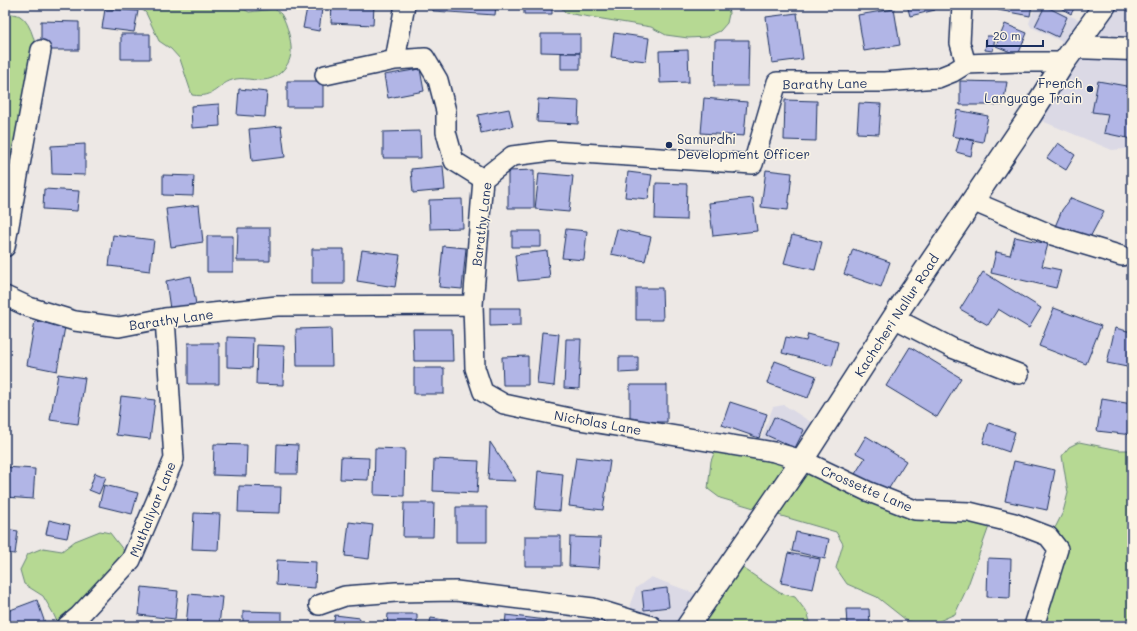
<svg xmlns="http://www.w3.org/2000/svg" width="1137" height="631" viewBox="0 0 1137 631" font-family="Mali,sans-serif">
  <style>
    .built { fill: #dbd9e5 }
    .green { fill: #b6d993; stroke: #688478 }
    .building { fill: #b1b5e6; stroke: #1b2f5e }
    .lines { fill: none; stroke-linecap: round; stroke-linejoin: round }
    .minor-casing { stroke: #1b2f5e; stroke-width: 22 }
    .tertiary-casing { stroke: #1b2f5e; stroke-width: 25 }
    .minor { stroke: #fcf5e5; stroke-width: 19 }
    .tertiary { stroke: #fcf5e5; stroke-width: 22 }
    .poi-dot { fill: #1b2f5e; stroke: #fcf5e5; stroke-width: 1.5 }
    .labels { text-anchor: middle; dominant-baseline: central; stroke-width: 3; stroke-linejoin: round; paint-order: stroke }
    .poi-label { font-size: 13px; fill: #1b2f5e; stroke: #fcf5e5; text-anchor: end }
    .street-label { font-size: 13px; fill: #1b2f5e; stroke: #fcf5e5 }
  </style>
  <rect width="100%" height="100%" fill="#ede8e5"/>
  <filter id="ink" filterUnits="userSpaceOnUse"><feTurbulence type="fractalNoise" baseFrequency=".025" numOctaves="2"/><feDisplacementMap in="SourceGraphic" scale="8" xChannelSelector="R" yChannelSelector="G"/><feConvolveMatrix kernelMatrix="1 2 1 2 8 2 1 2 1" color-interpolation-filters="sRGB"/></filter>
  <g filter="url(#ink)">
    <path class="built" d="M1040,5H1047L1090,25L1105,5H1132V146L1125,149L1112,150L1030,116L1075,48L1031,27L1029,23L1033,12Z
      M784,405L822,429L802,460L766,451L761,439L773,407Z
      M651,577L707,598L688,626H652L634,621L630,604L636,588Z"/>
    <path class="green" d="M137,5H236L249,12L274,9C276,10 279,12 281,14C287,22 294,48 290,58C288,66 280,75 272,78C261,83 246,77 236,79C216,83 217,99 192,95L180,59L171,49L159,41L146,13Z
      M559,5H728L729,14L727,23L720,31L707,37L688,38L666,35L651,27L566,13Z
      M5,13C9,14 17,14 20,16C33,24 36,49 39,62L5,247Z
      M1079,442L1119,450H1132V626H1034L1050,572L1048,536L1056,526L1063,512L1068,493L1062,456L1069,447Z
      M718,443L867,491L992,518L967,588L955,614L928,626H920L906,620L877,597L847,584L836,568L843,544L836,532L720,498L708,489L711,461Z
      M100,531L110,533L131,560L59,626L53,613L43,596L24,584L20,570L28,554L43,548L62,551L75,541Z
      M740,566L780,593L795,597L808,614L811,626H703L692,621Z"/>
    <path class="building" d="M332,5H374L373,25L331,23Z
      M433,5H496L495,15L433,11Z
      M524,5H552V14H524Z
      M907,5H934L935,10L910,16Z
      M998,5H1032L1030,16L998,10Z
      M1058,5H1076L1071,14L1057,6Z
      M1045,6L1067,17L1058,37L1035,26Z
      M307,8L322,9L319,31L303,28Z
      M105,9L138,11L134,32L102,28Z
      M894,9L900,45L864,51L858,15Z
      M797,13L803,59L772,63L766,17Z
      M41,21L79,22V50H41Z
      M1005,24L1027,33L1018,55L996,46Z
      M614,33L649,38L646,61L611,57Z
      M121,34H150V59H121Z
      M541,34H580V53L541,52Z
      M987,36H995L993,51L985,50Z
      M715,40H749L748,86H714Z
      M688,50L689,82L660,83L659,51Z
      M561,53H580V69H561Z
      M420,69L424,91L388,98L384,75Z
      M287,81H323V107H287Z
      M960,81L1007,82L1003,105H960Z
      M1098,81L1132,87V139L1104,133L1108,114L1092,112Z
      M239,89L267,92L265,117L237,115Z
      M704,98L747,102L744,136L701,133Z
      M538,99L579,101L578,124L537,122Z
      M785,100L817,101L816,141L784,140Z
      M859,103L881,104L879,134L857,133Z
      M219,104L220,126L192,128L191,106Z
      M509,109L513,126L481,133L478,115Z
      M957,110L988,116L983,142L952,136Z
      M281,126L285,157L252,161L249,129Z
      M420,131L421,158H383V132Z
      M960,137L974,141L971,156L956,152Z
      M1058,143L1075,155L1066,170L1047,158Z
      M85,144V175L52,174L51,146Z
      M443,166L445,190L413,193L411,169Z
      M534,170V208H508V171Z
      M766,170L792,173L788,210L761,207Z
      M628,172L652,175L648,199L625,197Z
      M539,173L573,176L569,212L535,209Z
      M163,175L194,176L193,196L163,195Z
      M656,183L687,184L686,220L655,219Z
      M44,189L79,191L77,211L43,209Z
      M753,198L757,231L713,236L709,203Z
      M1071,198L1104,211L1087,243L1054,229L1062,210Z
      M462,199L463,228L430,229L429,200Z
      M199,205L203,242L171,247L166,209Z
      M238,228H270V261H237Z
      M566,229L587,231L584,260L562,258Z
      M617,229L651,237L645,261L611,254Z
      M512,231H541V247H512Z
      M113,235L154,240L150,271L109,266Z
      M792,235L822,242L815,270L784,263Z
      M207,236H233V272H207Z
      M1015,237L1048,244L1042,266L1061,270L1056,288L991,273L996,252L1010,255Z
      M443,246L466,248L462,289L439,287Z
      M312,249H344V284H312Z
      M853,249L890,262L881,287L844,274Z
      M362,250L400,255L395,287L357,281Z
      M547,251L550,278L518,281L515,255Z
      M983,272L1041,308L1029,328L998,309L988,325L960,309Z
      M191,276L196,304L170,309L166,281Z
      M636,288H662L663,320H636Z
      M490,308H521V325L490,326Z
      M1054,308L1101,326L1086,364L1039,346Z
      M35,321L65,327L57,371L27,365Z
      M331,328L332,366H297L296,329Z
      M1115,328L1132,332V368L1107,363Z
      M413,329H452L453,361H414Z
      M542,332L559,334L554,386L537,384Z
      M808,334L838,342L832,366L782,353L786,337L806,341Z
      M227,337L253,338L252,368L227,367Z
      M566,339H581L579,389L564,388Z
      M188,343H219V384H188Z
      M257,345L284,346L283,385L256,384Z
      M910,347L961,378L937,417L886,386Z
      M528,356V385H503L502,357Z
      M619,357H638V372L619,373Z
      M775,361L816,376L808,398L767,383Z
      M414,368H444V394H414Z
      M58,374L85,378L78,424L50,420Z
      M630,385H667V422H630Z
      M121,396L155,400L150,439L116,435Z
      M1102,399L1132,404V435L1097,431Z
      M730,402L767,414L759,438L722,425Z
      M774,417L804,430L795,448L766,435Z
      M989,423L1015,432L1009,452L983,443Z
      M866,436L906,461L886,493L855,474L865,458L856,453Z
      M490,442L516,481L488,480Z
      M214,444L247,445L246,476L213,475Z
      M277,444L298,445L297,474H276Z
      M375,448L405,449L404,496L374,495Z
      M341,457L369,458L368,480L340,479Z
      M576,457L610,461L603,510L569,506Z
      M434,459L479,461L477,493L433,491Z
      M1014,461L1055,470L1047,510L1005,501Z
      M5,467L35,469L33,499L5,497Z
      M538,471L563,474L560,511L535,509Z
      M95,473L106,477L99,494L89,490Z
      M104,485L138,493L132,514L99,506Z
      M239,486L281,487L280,513L238,512Z
      M404,503H434L433,537H403Z
      M456,507H487V542H456Z
      M194,513L220,514L218,550L192,549Z
      M49,520L70,525L67,538L46,534Z
      M349,522L373,525L369,559L345,556Z
      M5,529L18,531L15,554L5,553Z
      M796,532L829,539L825,559L792,551Z
      M525,536H561V566H525Z
      M570,537L601,538L599,568L569,566Z
      M788,553L820,559L813,589L781,583Z
      M988,558L1011,559L1010,598L987,597Z
      M277,560L316,562L315,588L276,585Z
      M142,587L178,591L175,619L139,615Z
      M667,588L669,607L644,610L642,591Z
      M189,594L222,597L219,626H186Z
      M37,600L46,626H7L5,619V612Z
      M846,609H869L870,626H847Z
      M243,611L282,612V626H243Z
      M388,614H417V626H387Z
      M335,615L360,618L359,626H333Z
      M506,615L546,620V626H505Z
      M431,618L457,622L456,626H429Z"/>
    <g class="lines">
      <defs>
        <path id="minor" d="M962,5L960,43L966,64
          M395,60L405,5
          M325,75L395,60L425,58L438,80L446,111V132L454,161L483,179
          M972,201L1052,235L1122,256
          M5,247L41,50
          M5,296L29,307L75,321L119,327L165,318L277,306L473,305L483,179L512,156L551,151L753,164L777,82H884L938,78L953,72L966,64L1020,62H1064
          M473,305L475,368L483,392L504,404L579,420L774,452L802,460L867,491L915,510L969,512L1014,523L1048,536L1058,549L1034,626
          M894,318L952,348L1019,374
          M319,605L345,596L396,592L456,591L593,608L652,626
          M67,626L79,616L131,560L174,459L165,318"/>
        <path id="tertiary" d="M1075,47L1132,49
          M688,626L802,460L902,305L1030,116L1064,62L1105,5"/>
      </defs>
      <use href="#minor" class="minor-casing"/>
      <use href="#tertiary" class="tertiary-casing"/>
      <use href="#minor" class="minor"/>
      <use href="#tertiary" class="tertiary"/>
    </g>
  </g>
  <g class="poi-dot">
    <circle cx="1090" cy="89" r="4"/>
    <circle cx="669" cy="145" r="4"/>
  </g>
  <g class="labels">
    <g class="poi-label">
      <text x="1082" y="82">French<tspan x="1082" dy="15">Language Train</tspan></text>
      <text x="677" y="138" text-anchor="start">Samurdhi<tspan x="677" dy="15">Development Officer</tspan></text>
    </g>
    <g class="street-label">
      <text transform="translate(825 83) rotate(-1)">Barathy Lane</text>
      <text transform="translate(481 224) rotate(-83)">Barathy Lane</text>
      <text transform="translate(896 315) rotate(-57)">Kachcheri Nallur Road</text>
      <text transform="translate(171 319) rotate(-8)">Barathy Lane</text>
      <text transform="translate(598 422) rotate(10)">Nicholas Lane</text>
      <text transform="translate(867 488) rotate(23)">Crossette Lane</text>
      <text transform="translate(152 509) rotate(-68)">Muthaliyar Lane</text>
    </g>
  </g>
  <rect width="1137" height="631" fill="none" stroke="#fcf5e5" stroke-width="20"/>
  <rect x="10" y="10" width="1117" height="611" fill="none" stroke="#1b2f5e" stroke-width="1.5" filter="url(#ink)"/>
  <path d="M987 40v6h56v-6" fill="none" stroke="#1b2f5e" stroke-width="2"/>
  <text x="993" y="40" font-size="12" fill="#1b2f5e" stroke="#fcf5e5" stroke-width="3" paint-order="stroke">20 m</text>
</svg>
